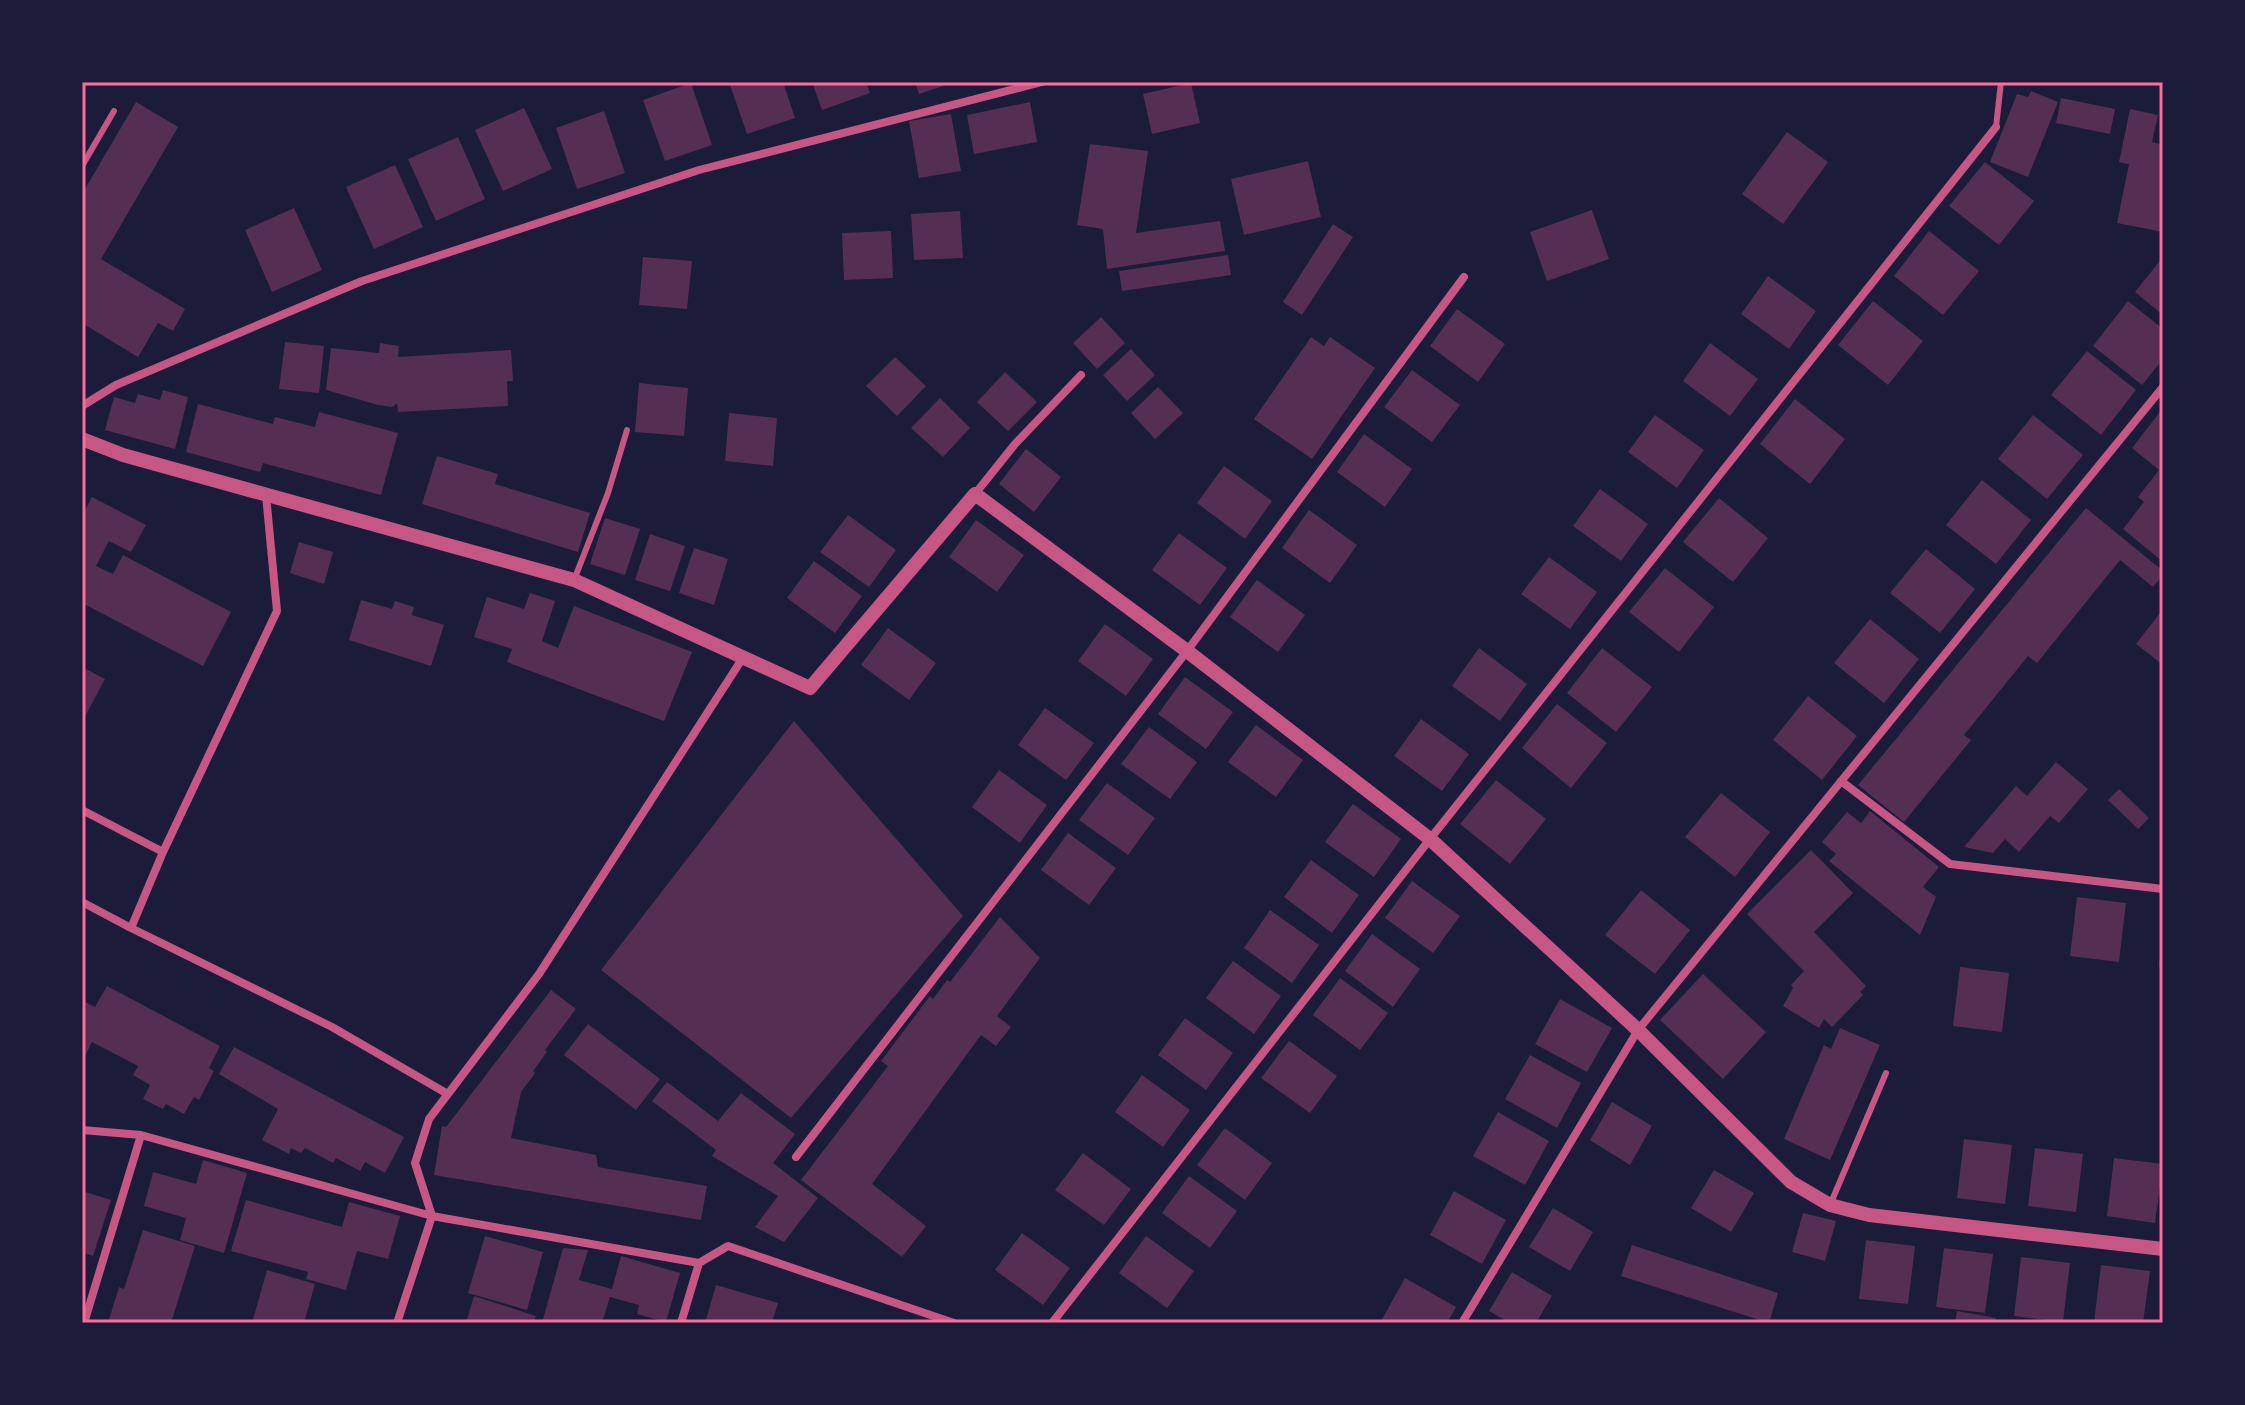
<svg xmlns="http://www.w3.org/2000/svg" width="2245" height="1405" viewBox="0 0 2245 1405" font-family="'IBM Plex Sans',sans-serif">
  <style>
    .building { fill: #542f53 }
    .lines { fill: none; stroke-linecap: round; stroke-linejoin: round }
    .service { stroke: #c65784; stroke-width: 6 }
    .minor { stroke: #c65784; stroke-width: 8 }
    .tertiary { stroke: #c65784; stroke-width: 14 }
    .neatline { fill: none; stroke: #ff6b9d; stroke-width: 3 }
  </style>
  <rect width="100%" height="100%" fill="#1b1b3a"/>
  <path class="building" d="M729,82H783L795,118L747,134Z
    M812,82H866L870,93L822,110Z
    M915,82H952V83L919,94Z
    M691,83L712,145L665,161L643,100Z
    M1191,83L1200,123L1152,134L1143,94Z
    M2031,91L2058,102L2028,177L1990,162L2017,94L2028,97Z
    M2061,98L2115,109L2110,134L2056,123Z
    M136,102L178,127L101,259L185,309L173,331L158,323L138,357L82,323V194Z
    M1030,102L1037,142L974,154L967,115Z
    M524,108L552,169L503,191L475,130Z
    M2130,109L2158,115L2152,142L2163,145V232L2117,223L2129,164L2119,162Z
    M604,111L625,173L577,189L556,128Z
    M951,114L961,171L919,178L909,121Z
    M1787,132L1828,162L1783,224L1742,194Z
    M458,137L485,199L436,221L408,159Z
    M1090,144L1148,151L1136,233L1220,221L1225,251L1107,269L1103,229L1077,225Z
    M1308,161L1321,217L1244,235L1231,179Z
    M1985,162L2034,201L1999,245L1949,206Z
    M395,165L423,227L374,249L346,187Z
    M294,208L322,270L272,292L245,230Z
    M1592,210L1609,259L1547,281L1530,232Z
    M960,211L963,258L914,260L911,214Z
    M1333,224L1353,237L1302,315L1283,302Z
    M891,231L893,278L844,280L842,233Z
    M1929,231L1979,271L1943,315L1894,276Z
    M1228,255L1231,275L1122,291L1119,271Z
    M643,257L692,261L687,309L639,305Z
    M2163,257V315L2135,292Z
    M1768,276L1816,311L1789,349L1741,314Z
    M1873,301L1923,341L1888,385L1838,345Z
    M2128,301L2163,329V359L2142,385L2093,346Z
    M1457,309L1505,344L1478,382L1430,346Z
    M1101,317L1125,343L1097,369L1073,343Z
    M1311,337L1324,346L1330,337L1375,368L1312,459L1254,419Z
    M285,342L324,346L319,393L279,389Z
    M380,343L399,346L398,357L511,350L513,381H507L508,406L398,412L397,403L393,407L378,405L326,390L331,348L379,353Z
    M1710,343L1758,379L1730,416L1683,381Z
    M1131,349L1155,375L1127,401L1103,375Z
    M2087,351L2136,390L2101,435L2051,395Z
    M895,357L926,386L897,416L866,386Z
    M1412,370L1460,405L1432,442L1384,407Z
    M1005,372L1037,402L1008,431L977,402Z
    M639,383L688,388L684,436L635,432Z
    M1158,387L1183,413L1155,439L1131,413Z
    M163,390L188,397L175,449L105,430L114,397L135,403L138,394L160,400Z
    M940,398L970,428L943,457L911,428Z
    M1795,399L1845,439L1810,484L1760,444Z
    M198,404L273,424L275,417L315,427L319,412L398,433L381,495L263,463L260,472L186,452Z
    M2163,408V562L2123,529L2144,502L2138,497L2159,470L2132,448Z
    M729,413L777,418L773,466L725,461Z
    M1655,415L1704,450L1677,488L1628,452Z
    M2033,415L2083,455L2047,499L1998,459Z
    M1364,434L1412,469L1385,507L1337,472Z
    M1026,449L1061,477L1034,512L999,484Z
    M437,456L498,474L495,484L590,513L578,552L422,504Z
    M1224,466L1272,501L1245,539L1197,503Z
    M1982,480L2031,520L1996,564L1946,525Z
    M1600,489L1648,524L1621,561L1573,526Z
    M92,497L146,525L131,552L109,541L96,566L113,574L123,555L231,612L203,666L82,603V516Z
    M1719,498L1768,538L1733,582L1683,542Z
    M2086,508L2163,571V575L2153,587L2120,560L2037,663L2028,656L1964,735L1971,740L1904,822L1858,785Z
    M1309,510L1357,545L1330,583L1282,548Z
    M848,515L896,550L869,587L820,552Z
    M605,518L640,529L625,575L590,564Z
    M976,520L1024,555L997,592L949,557Z
    M1179,533L1227,568L1200,605L1152,570Z
    M650,534L685,546L670,591L635,580Z
    M299,542L333,552L324,584L290,573Z
    M694,548L728,559L714,605L679,593Z
    M1926,549L1975,589L1940,633L1890,593Z
    M1549,557L1597,592L1570,629L1521,594Z
    M814,561L862,596L835,633L787,598Z
    M1665,568L1714,607L1679,652L1629,612Z
    M1257,580L1305,615L1278,652L1230,617Z
    M530,593L555,601L542,641L558,648L574,606L692,652L664,721L507,662L512,649L474,637L487,597L524,609Z
    M361,600L392,609L395,601L414,607L412,615L444,625L431,666L349,640Z
    M2163,609V665L2136,644Z
    M1870,619L1919,659L1884,703L1834,663Z
    M1105,624L1153,659L1126,696L1078,661Z
    M888,628L936,663L909,700L861,665Z
    M1479,648L1527,684L1500,721L1452,686Z
    M1602,648L1652,687L1616,732L1567,693Z
    M82,667L105,679L82,722Z
    M1185,677L1233,712L1206,749L1158,714Z
    M1808,696L1857,736L1822,780L1773,740Z
    M1557,704L1607,743L1571,788L1522,748Z
    M1045,708L1094,743L1066,780L1018,745Z
    M1421,719L1469,754L1442,791L1394,756Z
    M794,721L963,916L791,1118L601,970Z
    M1256,725L1303,760L1276,797L1228,762Z
    M1149,727L1197,762L1170,799L1121,764Z
    M2056,762L2088,789L2059,823L2050,816L2019,852L2005,839L1993,853L1964,847L2016,786L2027,796Z
    M999,770L1047,805L1020,843L972,807Z
    M1496,780L1546,819L1510,864L1460,824Z
    M1107,783L1155,818L1128,855L1079,820Z
    M2119,789L2149,818L2138,829L2108,800Z
    M1721,793L1770,832L1735,877L1685,837Z
    M1353,804L1401,839L1374,877L1325,842Z
    M1870,811L1939,867L1923,887L1936,897L1920,935L1829,861L1836,854L1822,842L1847,812L1861,823Z
    M1068,833L1116,868L1089,905L1041,870Z
    M1811,850L1853,893L1814,932L1866,986L1860,992L1863,995L1832,1027L1824,1019L1819,1028L1783,1006L1793,988L1791,985L1804,971L1747,914Z
    M1311,860L1359,895L1332,933L1284,897Z
    M1412,881L1460,916L1433,953L1385,918Z
    M1641,890L1690,930L1655,974L1605,935Z
    M2077,897L2126,903L2119,962L2070,956Z
    M1270,910L1319,945L1292,983L1244,948Z
    M1000,917L1040,958L997,1016L1011,1027L996,1046L981,1035L872,1184L926,1226L902,1257L801,1180L888,1066L881,1061L930,996L933,999L947,980L950,982Z
    M1372,934L1420,969L1393,1007L1345,971Z
    M2161,946H2163V967H2159Z
    M1233,961L1281,996L1254,1034L1206,998Z
    M1960,967L2009,973L2002,1032L1953,1026Z
    M1703,974L1766,1032L1723,1079L1660,1020Z
    M1340,978L1388,1013L1360,1050L1313,1015Z
    M107,986L220,1046L209,1068L214,1071L199,1100L194,1097L184,1114L166,1104L163,1109L143,1099L150,1085L133,1075L138,1066L92,1042L82,1062V1008L85,1002L95,1007Z
    M551,990L576,1009L545,1050L547,1052L533,1071L535,1073L521,1092L511,1138L596,1155L598,1167L707,1186L701,1220L434,1175L442,1126L446,1127Z
    M1560,999L1612,1028L1587,1072L1535,1044Z
    M1185,1018L1233,1053L1206,1090L1158,1055Z
    M588,1024L660,1079L636,1110L564,1055Z
    M1840,1028L1880,1045L1830,1160L1784,1139L1824,1045L1831,1049Z
    M1289,1041L1337,1076L1310,1113L1261,1078Z
    M234,1047L404,1137L385,1173L365,1162L360,1171L336,1158L333,1163L305,1148L301,1153L291,1148L289,1154L262,1140L278,1109L219,1074Z
    M1530,1055L1581,1083L1557,1128L1505,1099Z
    M1142,1075L1190,1110L1163,1147L1115,1112Z
    M667,1082L718,1121L741,1093L795,1134L773,1163L818,1198L784,1242L755,1227L778,1196L712,1156L716,1150L652,1101Z
    M1612,1102L1652,1126L1630,1165L1590,1140Z
    M1498,1112L1549,1141L1525,1185L1473,1156Z
    M1225,1128L1272,1163L1245,1200L1197,1165Z
    M1964,1139L2012,1145L2005,1204L1957,1198Z
    M2035,1148L2083,1154L2076,1212L2028,1206Z
    M1083,1153L1131,1189L1104,1225L1055,1190Z
    M2114,1158L2163,1164L2155,1223L2107,1216Z
    M203,1160L247,1173L224,1253L180,1240L186,1218L144,1206L153,1172L196,1184Z
    M1714,1170L1754,1193L1731,1232L1691,1208Z
    M1189,1176L1237,1211L1210,1248L1162,1213Z
    M82,1191L111,1200L93,1256L82,1252Z
    M1454,1191L1506,1220L1482,1264L1430,1235Z
    M246,1200L342,1227L349,1202L400,1216L388,1259L357,1251L346,1290L306,1279L308,1272L231,1251Z
    M1553,1208L1593,1232L1570,1271L1529,1247Z
    M1803,1213L1836,1221L1825,1261L1792,1252Z
    M143,1230L195,1246L171,1323H108L119,1287L124,1289Z
    M1022,1233L1070,1268L1043,1305L995,1270Z
    M485,1236L543,1252L527,1310L468,1293Z
    M1146,1236L1194,1271L1167,1308L1119,1273Z
    M1866,1240L1915,1246L1908,1304L1859,1299Z
    M1632,1245L1778,1293L1769,1323L1621,1276Z
    M563,1248L588,1250L579,1280L612,1289L621,1256L680,1273L666,1322L637,1314L639,1305L610,1297L602,1323H542Z
    M1944,1248L1993,1254L1985,1313L1936,1307Z
    M2021,1257L2070,1263L2063,1322L2014,1316Z
    M2101,1265L2150,1271L2143,1323H2094Z
    M267,1270L315,1284L304,1323H252Z
    M1512,1272L1552,1296L1536,1323H1510L1489,1311Z
    M1405,1278L1456,1307L1447,1323H1380Z
    M716,1285L778,1303L772,1323H705Z
    M474,1296L536,1316L534,1323H466Z
    M1957,1311L1996,1318L1995,1323H1955Z"/>
  <g class="lines">
    <path class="service" d="M1996,127L2001,82
      M82,166L114,111
      M574,580L608,493L627,430
      M1830,1205L1886,1073"/>
    <path class="minor" d="M82,406L116,385L362,281L699,170L1042,82
      M975,494L1015,444L1081,375
      M266,495L277,611L163,852L131,928L332,1027L446,1093
      M1841,781L1950,864L2163,889
      M82,810L163,852
      M82,902L131,928
      M82,1130L141,1135L432,1216L699,1263L728,1246L954,1323
      M796,1157L1187,651L1464,277
      M84,1323L141,1135
      M397,1323L432,1216L415,1163L429,1119L539,974L744,656
      M681,1323L699,1263
      M1052,1323L1430,839L1996,127
      M1462,1323L1638,1030L2163,387"/>
    <path class="tertiary" d="M82,439L123,455L574,580L810,688L975,494L1187,651L1430,839L1638,1030L1791,1182L1830,1205L1869,1215L2163,1249"/>
  </g>
  <rect width="2245" height="1405" fill="none" stroke="#1b1b3a" stroke-width="168"/>
  <rect x="84" y="84" width="2077" height="1237" class="neatline"/>
</svg>
